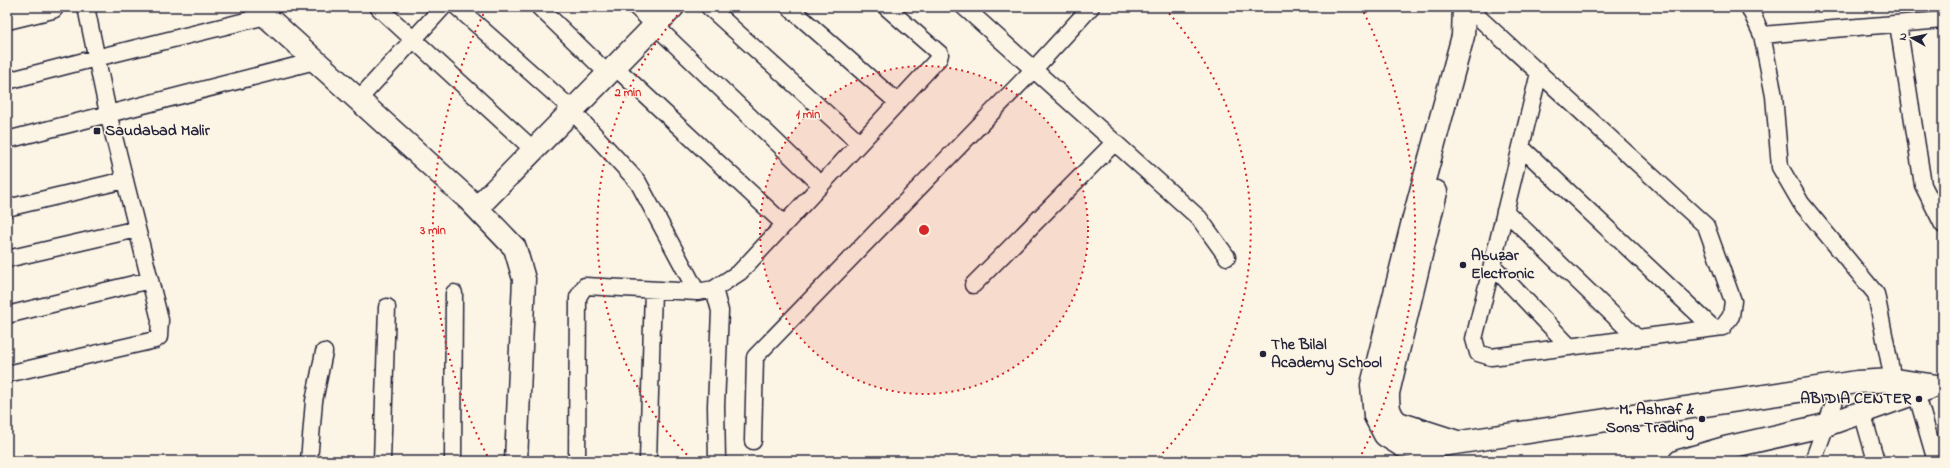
<svg xmlns="http://www.w3.org/2000/svg" width="1950" height="468" viewBox="0 0 1950 468" font-family="'Indie Flower',sans-serif">
  <style>
    .lines { fill: none; stroke-linecap: round; stroke-linejoin: round }
    .street-casing { stroke: #22223b; stroke-width: 19 }
    .secondary-casing { stroke: #22223b; stroke-width: 25 }
    .street { stroke: #fcf5e5; stroke-width: 16 }
    .secondary { stroke: #fcf5e5; stroke-width: 22 }
    .ring { fill: none; stroke: #d62828; stroke-width: 2; stroke-dasharray: 2 4 }
    .poi-dot { fill: #22223b; stroke: #fcf5e5; stroke-width: 1.5 }
    .labels { text-anchor: middle; dominant-baseline: central; stroke-width: 3; stroke-linejoin: round; paint-order: stroke }
    .poi-label { font-size: 16px; font-weight: bold; fill: #22223b; stroke: #fcf5e5; text-anchor: start }
    .centre { fill: #d62828; stroke: #fcf5e5; stroke-width: 2 }
    .ring-label { font-size: 12px; text-anchor: middle; font-weight: bold; fill: #d62828; stroke: #fcf5e5; stroke-width: 3; stroke-linejoin: round; paint-order: stroke }
  </style>
  <rect width="100%" height="100%" fill="#fcf5e5"/>
  <filter id="ink" filterUnits="userSpaceOnUse"><feTurbulence type="fractalNoise" baseFrequency=".025" numOctaves="2"/><feDisplacementMap in="SourceGraphic" scale="8" xChannelSelector="R" yChannelSelector="G"/><feConvolveMatrix kernelMatrix="1 2 1 2 8 2 1 2 1" color-interpolation-filters="sRGB"/></filter>
  <g filter="url(#ink)">
    <g class="lines">
      <defs>
        <path id="street" d="M378,7L525,142
          M457,7L565,103L638,182L697,292
          M539,7L599,65
          M636,7L820,184
          M709,7L859,143
          M789,7L897,102
          M964,7L1199,218L1227,257
          M1749,7L1762,35L1774,96L1780,167L1801,203L1876,294L1893,380
          M1477,16L1706,226L1733,301L1731,316L1723,327L1491,357L1478,353L1474,339L1539,73
          M1898,24L1923,185L1943,225
          M1762,35L1943,20
          M615,67L783,223
          M7,81L96,58L266,16
          M358,100L443,7
          M7,140L315,61
          M1521,147L1713,328
          M7,208L125,180
          M1505,211L1637,338
          M7,259L137,229
          M1492,265L1570,347
          M973,285L1115,142
          M714,289L720,311L716,406L717,461
          M7,315L150,280
          M7,374L155,340L159,337L160,320L157,308L108,113L86,7
          M1916,392L1936,461
          M1862,412L1876,461
          M753,441L755,357L1034,69L1091,7
          M309,461L314,401L324,352
          M382,461L387,307
          M453,461L454,293
          M577,461L578,297L585,286L697,292L714,289L740,272L939,58L940,54L886,7
          M648,461L653,290
          M1813,461L1841,384"/>
        <path id="secondary" d="M256,7L468,199L515,248L524,279L516,461
          M1464,7L1463,36L1413,221L1372,385L1375,416L1385,435L1403,446L1422,448L1857,382L1893,380L1943,387
          M7,18L52,7
          M1436,192L1388,393C1388,406 1388,414 1398,423L1454,441
          M477,208L673,7
          M1680,461L1725,448L1826,425L1930,388"/>
      </defs>
      <use href="#street" class="street-casing"/>
      <use href="#secondary" class="secondary-casing"/>
      <use href="#street" class="street"/>
      <use href="#secondary" class="secondary"/>
    </g>
  </g>
  <circle cx="924" cy="230" r="164" fill="#d62828" fill-opacity=".12"/>
  <g class="ring">
    <circle cx="924" cy="230" r="164"/>
    <path d="M691 459A327 327 0 0 1 683 9M1165 9A327 327 0 0 1 1157 459"/>
    <path d="M490 461A491 491 0 0 1 487 7M1361 7A491 491 0 0 1 1358 461"/>
  </g>
  <g class="poi-dot">
    <rect x="93" y="127" width="8" height="8" rx="2"/>
    <circle cx="1463" cy="265" r="4"/>
    <circle cx="1263" cy="354" r="4"/>
    <circle cx="1919" cy="399" r="4"/>
    <circle cx="1702" cy="419" r="4"/>
  </g>
  <g class="labels">
    <g class="poi-label">
      <text x="105" y="131">Saudabad Malir</text>
      <text x="1471" y="256">Abuzar<tspan x="1471" dy="18">Electronic</tspan></text>
      <text x="1271" y="345">The Bilal<tspan x="1271" dy="18">Academy School</tspan></text>
      <text x="1911" y="399" text-anchor="end">ABIDIA CENTER</text>
      <text x="1694" y="410" text-anchor="end">M. Ashraf &amp;<tspan x="1694" dy="18">Sons Trading</tspan></text>
    </g>
  </g>
  <circle cx="924" cy="230" r="6" class="centre"/>
  <g class="ring-label">
    <text x="628" y="96">2 min</text>
    <text x="808" y="118">1 min</text>
    <text x="433" y="234">3 min</text>
  </g>
  <rect width="1950" height="468" fill="none" stroke="#fcf5e5" stroke-width="24"/>
  <rect x="12" y="12" width="1926" height="444" fill="none" stroke="#22223b" stroke-width="1.5" filter="url(#ink)"/>
  <g transform="translate(1912 38) rotate(278)" stroke="#fcf5e5" stroke-width="3" paint-order="stroke">
  <path d="M0-3L7 15L0 10L-7 15Z" fill="#22223b"/>
  <text y="-6" font-size="11" font-weight="bold" text-anchor="middle" fill="#22223b">N</text>
  </g>
</svg>
